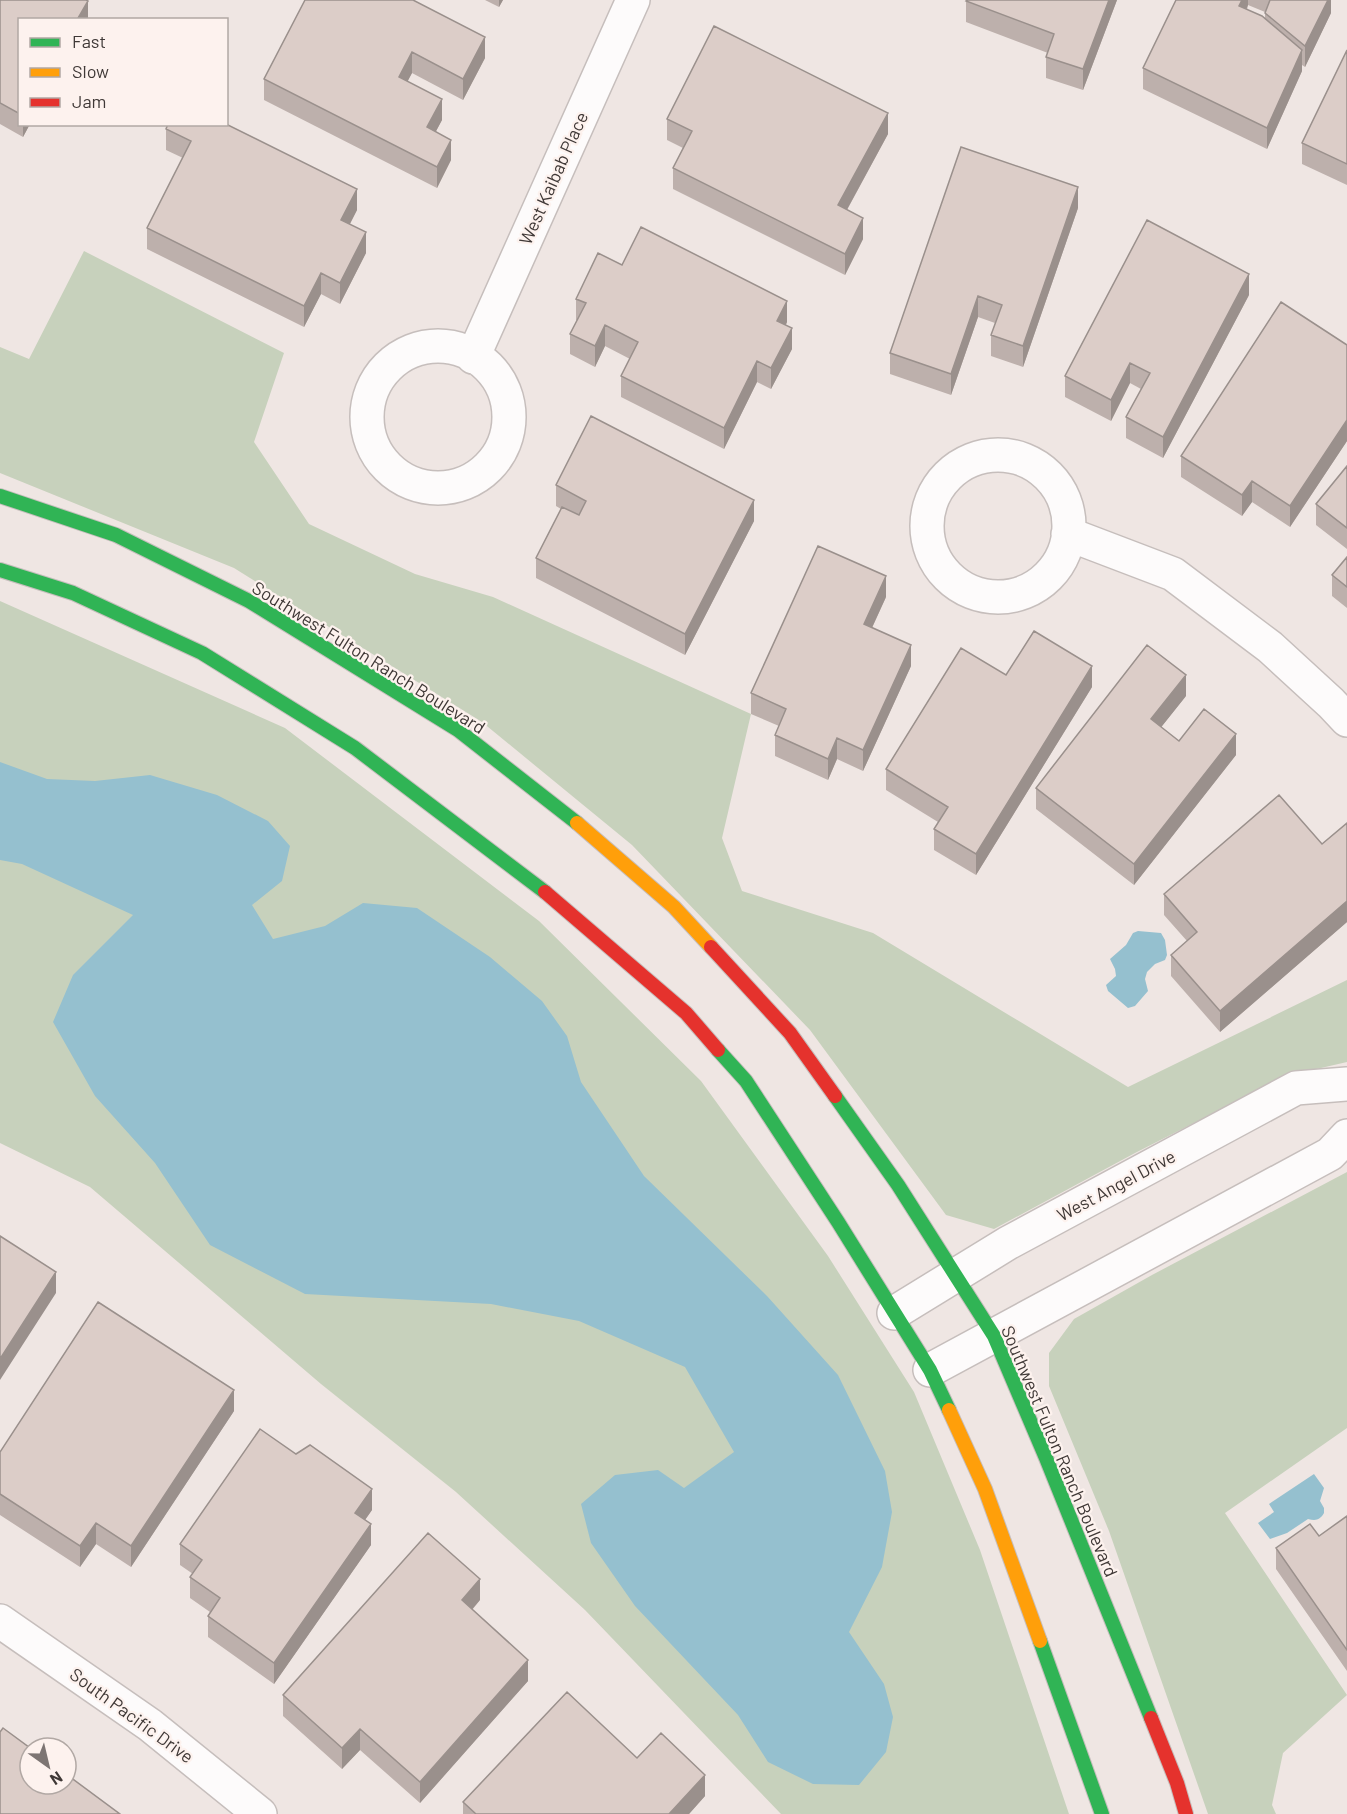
<svg xmlns="http://www.w3.org/2000/svg" width="1347" height="1814" viewBox="0 0 1347 1814" font-family="Barlow,sans-serif">
  <style>
    .green { fill: #c7d1bc }
    .water { fill: #95c0cf }
    .lines { fill: none; stroke-linecap: round; stroke-linejoin: round }
    .street-casing { stroke: #c6bebc; stroke-width: 36 }
    .fast-casing { stroke: #c6bebc; stroke-width: 16 }
    .slow-casing { stroke: #c6bebc; stroke-width: 16 }
    .jam-casing { stroke: #c6bebc; stroke-width: 16 }
    .street { stroke: #fdfbfb; stroke-width: 33 }
    .fast { stroke: #30b455; stroke-width: 14 }
    .slow { stroke: #ff9f0a; stroke-width: 14 }
    .jam { stroke: #e5322d; stroke-width: 14 }
    .wall { fill: #bdb0ac; fill-rule: evenodd }
    .shaded-wall { fill: #9a908c }
    .building { fill: #dccdc8; stroke: #9a908c; stroke-width: 1.5 }
    .labels { text-anchor: middle; dominant-baseline: central; stroke-width: 4.5; stroke-linejoin: round; paint-order: stroke }
    .street-label { font-size: 18px; fill: #3f3836; stroke: #fdf2ee }
  </style>
  <rect width="100%" height="100%" fill="#efe6e3"/>
  <path class="green" d="M84,251L284,353L254,442L309,524L415,574L493,597L751,714L722,838L742,891L873,933L1128,1087L1347,980V1062L1286,1076L1135,1153L994,1229L946,1215L810,1030L632,845L482,722L234,568L0,473V347L29,359Z
    M0,601L285,728L539,921L701,1081L828,1256L914,1392L980,1550L1069,1814H781L585,1610L456,1492L321,1384L90,1187L0,1143Z
    M1347,1172V1428L1225,1513L1347,1695L1283,1753L1272,1805L1276,1814H1208L1109,1531L1049,1386V1353L1074,1319L1152,1275Z"/>
  <path class="water" d="M0,762L47,779L95,781L150,775L217,795L268,821L290,846L282,881L252,905L273,939L325,926L363,903L417,908L490,957L542,1001L567,1036L581,1082L644,1176L767,1296L838,1375L885,1471L892,1512L882,1567L849,1632L884,1684L893,1717L886,1752L859,1785L813,1784L768,1762L738,1715L635,1606L591,1543L581,1504L615,1475L658,1470L684,1488L734,1452L685,1367L579,1321L491,1304L305,1294L210,1245L155,1163L95,1096L53,1022L73,975L133,915L22,864L0,860Z
    M1138,931L1161,933L1165,940L1167,955L1165,960L1155,964L1147,972L1145,979L1148,991L1135,1006L1128,1008L1108,991L1106,985L1116,976L1115,969L1110,959L1126,945L1133,933Z
    M1314,1474L1324,1488L1320,1501L1324,1508V1513C1320,1520 1316,1521 1308,1519L1287,1533L1270,1539L1258,1523L1274,1512L1269,1504Z"/>
  <g class="lines">
    <defs>
      <path id="street" d="M367 417a71 71 0 1 1 142 0a71 71 0 1 1-142 0Z
        M473,357L633,0
        M927 526a71 71 0 1 1 142 0a71 71 0 1 1-142 0Z
        M1068,534L1173,574L1270,647L1331,703L1347,720
        M894,1313L1008,1243L1296,1088L1347,1084
        M930,1370L1330,1154L1347,1136
        M0,1621L150,1725L260,1814"/>
      <path id="fast" d="M0,496L116,535L249,601L458,730L577,823
        M0,570L73,593L202,653L355,748L545,892
        M718,1050L746,1081L838,1222L930,1370L949,1410
        M835,1096L898,1185L994,1336L1046,1458L1151,1718
        M1040,1641L1102,1814"/>
      <path id="slow" d="M577,823L674,907L711,947
        M949,1410L985,1489L1040,1641"/>
      <path id="jam" d="M545,892L686,1013L718,1050
        M711,947L790,1033L835,1096
        M1151,1718L1177,1783L1186,1814"/>
    </defs>
    <use href="#street" class="street-casing"/>
    <use href="#fast" class="fast-casing"/>
    <use href="#slow" class="slow-casing"/>
    <use href="#jam" class="jam-casing"/>
    <use href="#street" class="street"/>
    <use href="#fast" class="fast"/>
    <use href="#slow" class="slow"/>
    <use href="#jam" class="jam"/>
  </g>
  <path class="wall" d="M0,0L88,20H20V124H30L23,137L0,124Z
    M305,0L485,58L463,100L412,73L407,81L442,120L436,131L451,160L437,188L264,100V79Z
    M485,0H503L499,7Z
    M1117,0L1083,90L1046,78V57L1048,53L966,22V1Z
    M1176,0H1331V13L1305,67L1302,65V71L1267,149L1143,89V68ZM1248,5L1265,12V18L1247,10Z
    M1347,50V185L1302,164V143Z
    M667,119L888,134L847,210L863,239L845,275L673,189V168L683,148L667,140Z
    M166,129L357,210L350,224L366,253L340,304L321,294L304,327L147,249V228L183,158L166,150Z
    M1078,208L1023,367L991,356V335L995,323L978,317L951,395L890,374V353Z
    M622,265L787,322L786,325L792,349L771,389L757,382L724,449L621,397V376L630,359L605,346L595,367L570,354V334L577,320H576V299Z
    M1249,295L1163,458L1126,438V417L1141,389L1130,383L1111,421L1065,397V376Z
    M1347,345V441L1290,527L1252,502L1242,516L1181,477V456Z
    M1347,466V549L1316,525V504Z
    M556,485L754,521L685,655L536,578V558L561,509L556,506Z
    M1347,557V608L1332,596V575Z
    M886,597L872,628L911,666L863,771L837,759L828,780L775,756V735L779,726L751,714V693Z
    M1006,675L1092,687L976,875L934,850V829L938,822L886,790V769Z
    M1186,696L1161,727L1179,741L1236,755L1134,885L1036,809V788Z
    M1347,823V922L1220,1032L1171,976V955L1187,941L1164,915V894L1322,844Z
    M234,1411L131,1567L96,1544L80,1567L0,1515V1452Z
    M372,1510L365,1520L371,1545L274,1684L208,1637V1616L210,1612L190,1598V1577L193,1574L180,1565V1544Z
    M1347,1516V1671L1276,1569V1548L1319,1536Z
    M480,1600L472,1610L528,1681L420,1803L360,1750L342,1769L283,1716V1695Z
    M637,1758L705,1796L689,1814H463V1802Z"/>
  <path class="shaded-wall" d="M499,0H503L499,7Z
    M1109,0H1117L1083,90V69Z
    M1242,0H1248V5L1239,27V6Z
    M1328,0H1331V13L1305,67V46Z
    M88,1V20H77Z
    M485,37V58L463,100V79Z
    M1302,50V71L1267,149V128Z
    M412,52V73L399,98V77Z
    M442,99V120L427,148V127Z
    M888,113V134L838,226V205Z
    M23,124H30L23,137Z
    M451,140V160L437,188V167Z
    M1078,187V208L1023,367V346Z
    M357,189V210L341,241V220Z
    M863,218V239L845,275V254Z
    M366,232V253L340,304V283Z
    M321,273V294L304,327V306Z
    M1249,274V295L1163,458V437Z
    M978,296V317L951,395V374Z
    M787,301V322L777,342V321Z
    M605,325V346L595,367V346Z
    M792,328V349L771,389V368Z
    M757,361V382L724,449V428Z
    M1130,363V383L1111,421V400Z
    M1347,420V441L1290,527V506Z
    M1252,481V502L1242,516V495Z
    M754,500V521L685,655V634Z
    M886,576V597L864,645V624Z
    M911,645V666L863,771V750Z
    M1092,666V687L976,875V854Z
    M1186,675V696L1151,740V719Z
    M1236,734V755L1134,885V864Z
    M837,738V759L828,780V759Z
    M1347,901V922L1220,1032V1011Z
    M56,1272V1293L0,1380V1359Z
    M234,1390V1411L131,1567V1546Z
    M372,1489V1510L355,1534V1513Z
    M96,1523V1544L80,1567V1546Z
    M371,1524V1545L274,1684V1663Z
    M480,1579V1600L462,1621V1600Z
    M528,1660V1681L420,1803V1782Z
    M360,1729V1750L342,1769V1748Z
    M705,1775V1796L689,1814H669Z"/>
  <path class="building" d="M0,0H86L88,1L77,20H20V114L0,103Z
    M305,0H413L485,37L463,79L412,52L399,77L442,99L427,127L451,140L437,167L264,79Z
    M967,0H1109L1083,69L1046,57L1054,34L966,1Z
    M1176,0H1242L1239,6L1262,16L1302,50L1267,128L1143,68Z
    M1270,0H1328L1305,46L1265,13Z
    M714,26L888,113L838,205L863,218L845,254L673,168L692,131L667,119Z
    M1347,50V164L1302,143Z
    M168,124H226L357,189L341,220L366,232L340,283L321,273L304,306L147,228L191,141L166,129Z
    M961,147L1078,187L1023,346L991,335L1002,305L978,296L951,374L890,353Z
    M1147,220L1249,274L1163,437L1126,417L1150,373L1130,363L1111,400L1065,376Z
    M641,227L787,301L777,321L792,328L771,368L757,361L724,428L621,376L638,342L605,325L595,346L570,334L586,303L576,299L598,253L622,265Z
    M1281,302L1347,345V420L1290,506L1252,481L1242,495L1181,456Z
    M591,416L754,500L685,634L536,558L562,507L579,515L586,501L556,485Z
    M1347,466V528L1316,504Z
    M818,546L886,576L864,624L911,645L863,750L837,738L828,759L775,735L786,709L751,693Z
    M1347,557V587L1332,575Z
    M1034,631L1092,666L976,854L934,829L948,807L886,769L961,648L1006,675Z
    M1147,645L1186,675L1151,719L1179,741L1204,709L1236,734L1134,864L1036,788Z
    M1279,795L1322,844L1347,823V901L1220,1011L1171,955L1197,932L1164,894Z
    M0,1236L56,1272L0,1359Z
    M98,1302L234,1390L131,1546L96,1523L80,1546L0,1494V1452Z
    M260,1429L296,1454L310,1445L372,1489L355,1513L371,1524L274,1663L208,1616L220,1598L190,1577L202,1560L180,1544Z
    M1347,1516V1650L1276,1548L1310,1524L1319,1536Z
    M428,1533L480,1579L462,1600L528,1660L420,1782L360,1729L342,1748L283,1695Z
    M567,1692L637,1758L661,1733L705,1775L669,1814H476L463,1802Z
    M3,1728L30,1748V1784H66V1774L120,1814H0V1732Z"/>
  <g class="labels">
    <g class="street-label">
      <text transform="translate(553 178) rotate(-66)">West Kaibab Place</text>
      <text transform="translate(369 657) rotate(32)">Southwest Fulton Ranch Boulevard</text>
      <text transform="translate(1116 1185) rotate(-28)">West Angel Drive</text>
      <text transform="translate(1060 1451) rotate(67)">Southwest Fulton Ranch Boulevard</text>
      <text transform="translate(132 1715) rotate(36)">South Pacific Drive</text>
    </g>
  </g>
  <rect x="18" y="18" width="210" height="108" fill="#fdf2ee" stroke="#b1a8a4" stroke-width="1.5"/>
  <rect x="30" y="38" width="30" height="9" fill="#30b455" stroke="#b1a8a4" stroke-width="1.5"/>
  <text x="72" y="48" font-size="18" fill="#3f3836">Fast</text>
  <rect x="30" y="68" width="30" height="9" fill="#ff9f0a" stroke="#b1a8a4" stroke-width="1.5"/>
  <text x="72" y="78" font-size="18" fill="#3f3836">Slow</text>
  <rect x="30" y="98" width="30" height="9" fill="#e5322d" stroke="#b1a8a4" stroke-width="1.5"/>
  <text x="72" y="108" font-size="18" fill="#3f3836">Jam</text>
  <g transform="translate(48 1766) rotate(146)"><circle r="28" fill="#fdf2ee" stroke="#b1a8a4" stroke-width="1.5"/>
  <path d="M0-4.5L10 22L0 15L-10 22Z" fill="#7d7573"/>
  <text y="-9" font-size="16" font-weight="bold" text-anchor="middle" fill="#3f3836">N</text>
  </g>
</svg>
